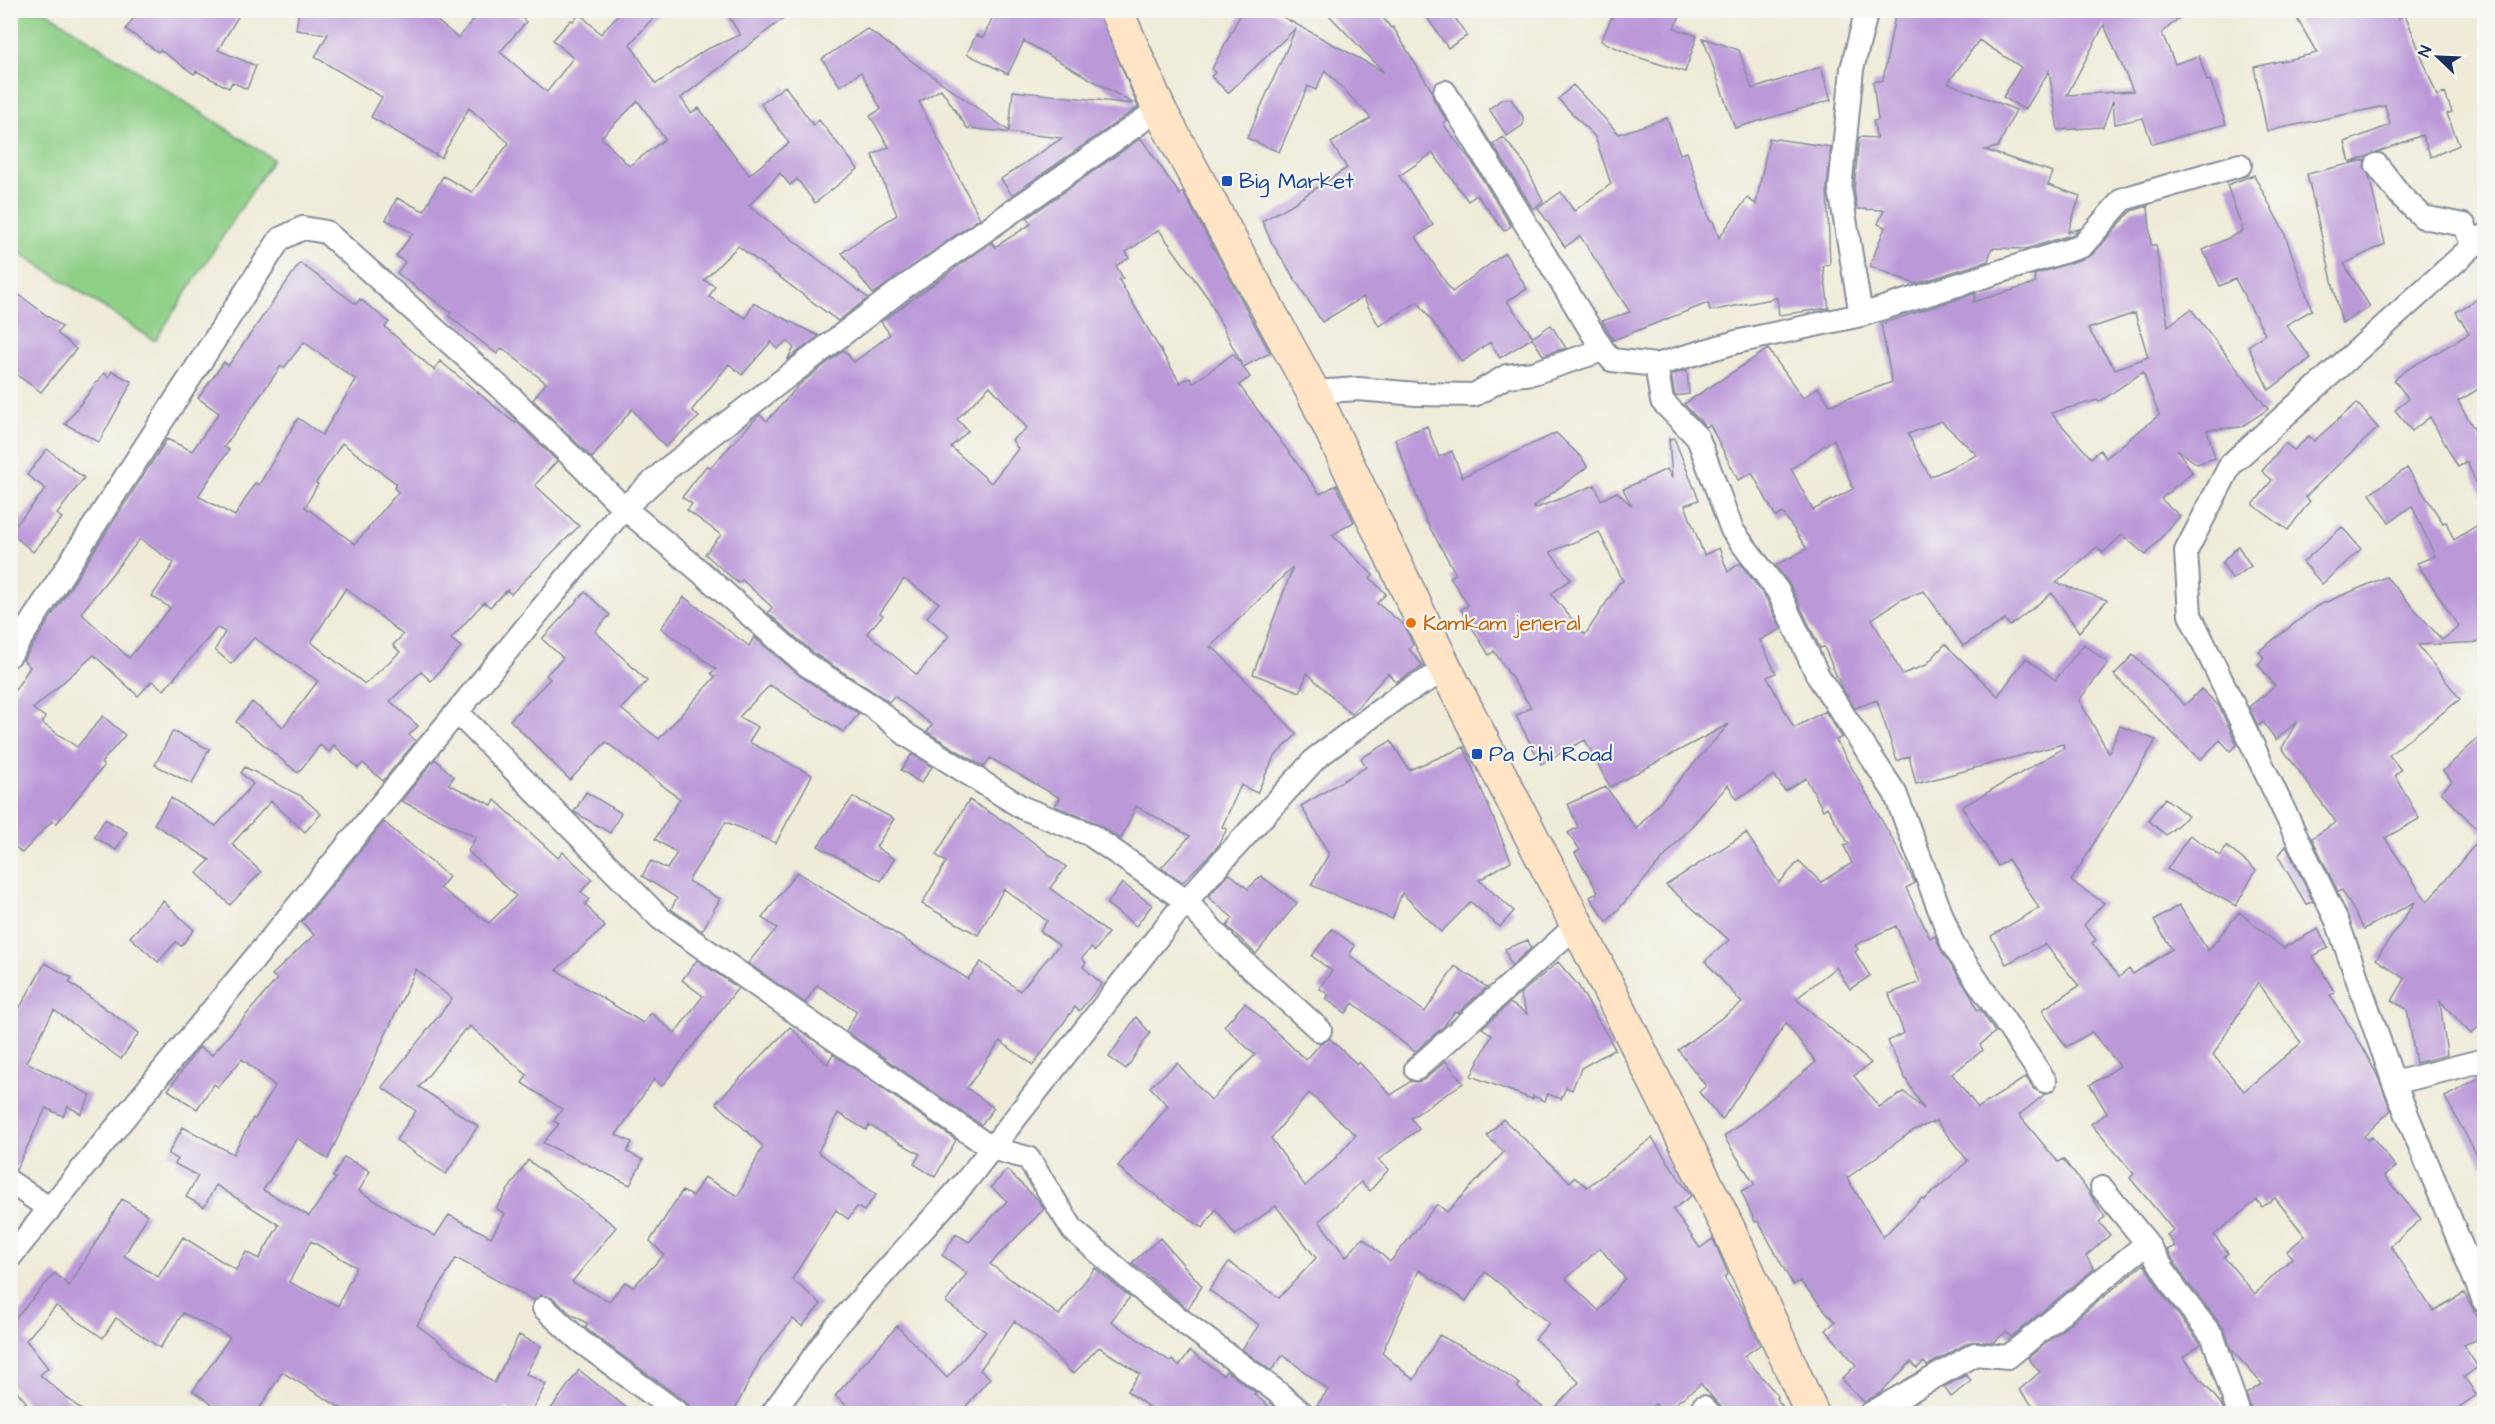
<svg xmlns="http://www.w3.org/2000/svg" width="2495" height="1424" viewBox="0 0 2495 1424" font-family="'Architects Daughter',sans-serif">
  <style>
    .green { fill: #8ecf86; stroke: #547f72; stroke-width: 1.5 }
    .building { fill: #bb99d9; fill-rule: evenodd }
    .lines { fill: none; stroke-linecap: round; stroke-linejoin: round }
    .street-casing { stroke: #858d9b; stroke-width: 26 }
    .secondary-casing { stroke: #858d9b; stroke-width: 36 }
    .street { stroke: #fff; stroke-width: 22 }
    .secondary { stroke: #ffe4c6; stroke-width: 33 }
    .transit-dot { fill: #1a4fb4; stroke: #f6f6f2; stroke-width: 2 }
    .food-dot { fill: #e8710a; stroke: #f6f6f2; stroke-width: 2 }
    .labels { text-anchor: middle; dominant-baseline: central; stroke-width: 4.5; stroke-linejoin: round; paint-order: stroke }
    .transit-label { font-size: 22px; fill: #164399; stroke: #f6f6f2; text-anchor: start }
    .food-label { font-size: 22px; fill: #c56008; stroke: #f6f6f2; text-anchor: start }
  </style>
  <rect width="100%" height="100%" fill="#f6f6f2"/>
  <filter id="ink" filterUnits="userSpaceOnUse"><feTurbulence type="fractalNoise" baseFrequency=".0167" numOctaves="2"/><feDisplacementMap in="SourceGraphic" scale="12" xChannelSelector="R" yChannelSelector="G"/><feConvolveMatrix kernelMatrix="1 2 1 2 8 2 1 2 1" color-interpolation-filters="sRGB"/></filter>
  <filter id="wash" filterUnits="userSpaceOnUse"><feTurbulence type="fractalNoise" baseFrequency=".008" numOctaves="4" result="noise"/><feDisplacementMap in="SourceGraphic" scale="24" xChannelSelector="R" yChannelSelector="G"/><feGaussianBlur stdDeviation="1.35" result="paint"/><feColorMatrix in="noise" values="0 0 0 0 0 0 0 0 0 0 0 0 0 0 0 0 0 1.4 0 .05"/><feComposite in="paint" operator="in"/></filter>
  <g filter="url(#wash)">
    <rect width="100%" height="100%" fill="#efebd8"/>
    <path class="green" d="M10,11H45L273,159L155,341L11,247Z"/>
    <g id="blocks">
      <path class="building" d="M139,10H242L218,50L256,66L247,89L232,82L229,88L196,71L194,74L160,50L158,52L126,29Z
        M299,10H424L458,38L482,10H513L526,22L500,52L547,92L573,58L553,40L571,20L573,21L580,14L601,34L622,10H660L630,44L656,84L705,50L740,35L725,10H794L681,98L691,113L699,108L749,175L789,143L761,104L785,86L813,125L819,120L858,169L815,203L797,179L790,185L780,173L749,206L868,298L838,321L738,246L704,280L715,286L709,297L746,318L753,303L819,336L787,360L794,348L787,341L777,349L771,342L742,375L729,364L692,410L699,417L665,447L632,409L592,458L533,400L546,383L502,348L497,354L449,316L451,313L397,273L405,262L396,256L413,233L386,220L397,198L424,211L443,176L472,192L509,143L469,108L441,158L371,117L382,97L315,57L328,34L296,30ZM638,101L665,139L629,166L601,137Z
        M996,10H1098L1138,107L1012,195L1001,179L1062,138L967,128L941,89L919,102L980,218L873,294L842,253L879,226L897,215L872,155L889,147L870,116L881,109L861,72L840,86L822,59L867,29L1009,131L1013,91L1134,104L1024,41L1008,74L967,54L976,35L983,38Z
        M1243,10H1270L1384,72L1324,10H1377L1391,28L1393,27L1432,91L1433,99L1447,121L1443,124L1472,162L1511,226L1504,231L1477,195L1468,201L1433,153L1399,176L1433,225L1416,237L1452,292L1505,253L1527,289L1507,301L1533,337L1551,325L1566,348L1543,355L1532,338L1500,358L1490,342L1462,362L1418,302L1379,326L1363,297L1322,322L1272,243L1262,221L1289,206L1347,168L1331,143L1371,118L1325,70L1316,90L1308,86L1279,152L1247,138L1296,28L1228,93L1211,76L1215,73L1212,69Z
        M1422,10H1450L1467,36L1448,48Z
        M1615,10H1683L1674,28L1697,36L1685,72L1634,56L1601,41Z
        M1896,10H2188L2162,33L2175,64L2199,56L2207,81L2210,80L2226,124L2152,144L2143,118L2115,124L2113,100L2103,127L2058,130L2049,71L2025,110L2003,97L2021,67L1979,40L1948,83L2016,110L1998,147L1985,150L2053,172L2048,185L2080,196L2068,232L2079,229L2074,234L2026,249L1992,248L1988,261L1915,284L1870,266L1885,227L1878,224L1884,210L1857,209L1854,189L1859,137L1877,138L1873,121L1878,120L1873,82L1883,80ZM2104,25L2133,91L2067,95Z
        M2292,10H2391L2398,19L2405,14L2437,96L2445,93L2452,112L2447,114L2459,145L2431,157L2422,135L2350,163L2345,142L2390,125L2385,106L2267,131L2254,67L2317,53Z
        M1703,38L1739,50L1752,89L1821,67L1831,100L1735,128Z
        M1573,85L1619,134L1667,118L1680,154L1687,152L1710,221H1713L1719,238L1747,198L1756,204L1769,138L1831,147L1827,188L1830,265L1823,266L1829,308L1779,315L1777,298L1710,311L1708,303L1613,340L1602,321L1630,312L1580,236L1565,247L1538,208L1561,192L1574,211L1611,184L1595,137L1558,99Z
        M1502,99H1511L1523,117V125L1507,136L1489,109Z
        M1503,137L1525,164L1543,201L1533,209L1493,145Z
        M1141,138L1180,195L1183,192L1270,353L1243,367L1250,377L1239,385L1320,494L1336,485L1354,522L1332,535L1373,575L1370,578L1386,594L1377,603L1404,625L1413,645L1409,649L1423,666L1396,682L1388,673L1351,714L1307,673L1300,692L1253,674L1293,567L1210,647L1217,651L1297,734L1274,757L1257,793L1241,785L1222,827L1227,829L1217,847L1183,882L1161,868L1190,836L1136,806L1121,839L1094,822L1055,806L1060,798L990,758L984,767L956,750L927,732L932,725L894,696L889,702L815,654L768,613L772,607L742,580L738,583L705,554L721,535L687,510L692,504L682,497L707,465L710,468L758,416L760,415L767,421L799,385L844,350L854,362L861,357L890,334L881,322L992,242L995,247L1031,224L1027,218ZM1159,230L1208,298L1243,367L1233,354L1193,383L1190,377L1180,383L1119,280L1123,278L1116,266L1129,258L1126,252ZM990,386L1027,428L1012,440L1018,449L991,483L951,447L968,431L957,419ZM904,579L939,603L927,617L949,636L917,675L867,633L883,615L880,613Z
        M2365,160L2364,167L2369,176L2385,244L2344,264L2370,307L2342,323L2307,174Z
        M2254,175L2284,232L2312,310L2286,325L2311,358L2269,390L2248,346L2265,334L2235,279L2220,286L2203,250L2243,231L2227,185Z
        M2148,206L2151,245H2156L2168,326L2191,309L2268,409L2241,427L2207,430L2215,458L2197,464L2177,449L2192,472L2161,499L2180,516L2146,555L2122,535L2103,553L2097,547L2056,583L2107,600L2079,632L2052,593L2010,626L2005,620L1963,646L1924,591L1902,599L1872,619L1902,674L1926,665L1945,644L1998,696L2026,658L2055,680L2084,644L2108,663L2079,700L2109,753L2120,726L2156,740L2071,881L2104,903L2084,925L2096,940L2092,943L2119,977L2129,969L2133,974L2172,949L2154,921L2179,905L2208,951L2239,912L2283,948L2318,929L2328,948L2313,956L2335,993L2330,995L2358,1039L2377,1075L2391,1110L2364,1136L2367,1140L2372,1137L2396,1167L2384,1176L2421,1219L2391,1246L2433,1311L2464,1293L2477,1316L2484,1314V1337L2463,1345L2478,1367L2464,1377L2477,1395L2450,1413H2252L2246,1394L2262,1384L2231,1349L2224,1329L2187,1282L2167,1250L2175,1246L2167,1235L2173,1230L2130,1178L2134,1174L2091,1124L2107,1113L2090,1085L2120,1066L2092,1032L2066,1047L2042,1010L2079,986L2045,944L2006,964L1991,936L2039,908L2008,859L1998,866L1962,807L2064,748L2063,744L1916,784L1909,756L1897,761L1877,700L1855,708L1841,686L1824,647L1820,648L1790,585L1776,565L1807,549L1783,513L1776,517L1752,473L1738,480L1710,425L1706,427L1684,404L1768,349L1803,398L1818,387L1830,405L1892,382L1881,324L1976,293L1973,302L2036,283L2034,275L2092,255L2131,211ZM2135,313L2148,357L2115,369L2088,329ZM2143,372L2159,415L2106,458L2100,450L2091,458L2051,413L2097,400L2099,402ZM1941,421L1977,455L1930,477L1908,434ZM1834,439L1853,489L1813,510L1791,469ZM2258,982L2301,1043L2244,1091L2213,1055ZM2275,1198L2305,1236L2287,1251L2292,1258L2255,1294L2224,1257L2228,1253L2214,1235L2257,1200L2262,1207Z
        M300,263L356,304L360,299L389,322L385,327L434,370L440,361L515,423L516,421L557,461L535,485L579,526L511,594L507,590L490,607L484,602L451,639L461,647L431,681L421,672L390,701L418,726L409,735L416,741L383,781L363,763L358,768L334,745L329,752L320,745L298,773L236,722L252,702L283,727L318,681L254,638L231,664L215,650L225,632L217,628L164,690L152,681L138,696L94,655L33,709L45,717L42,723L77,747L103,716L125,735L101,763L104,766L56,824L52,821L22,853L10,842V694L12,695L30,667L23,660L167,439L192,451L219,413L198,398L224,362L228,366ZM304,342L356,380L322,435L298,418L259,485L255,483L235,516L198,496L229,450L224,447L281,366L284,368ZM342,443L397,484L394,488L398,492L355,544L305,507L318,484L316,483ZM140,539L174,563L152,596L170,608L129,658L81,613ZM346,588L403,635L393,645L400,652L365,684L311,642Z
        M10,288L62,327L57,333L76,349L41,392L10,370Z
        M2484,295V386L2458,401L2484,447V500L2467,462L2458,467L2430,417L2412,431L2395,410L2409,399L2394,380L2406,370L2469,334L2456,312Z
        M1687,370L1689,394L1675,396L1671,375Z
        M112,371L132,382L99,442L65,424L104,373L109,377Z
        M2357,403L2378,428L2343,460L2305,497L2310,501L2288,530L2253,505L2272,480L2262,471L2285,443L2294,450L2309,436L2314,441Z
        M1427,426L1439,457L1452,451L1462,477L1556,433L1582,458L1587,467L1533,507L1534,509L1595,485L1601,500L1617,492L1632,506L1623,489L1667,469L1672,478L1669,439L1674,438L1699,500L1685,505L1704,555L1719,548L1728,572L1740,563L1766,598L1781,629L1760,640L1776,673L1767,677L1794,728L1825,711L1842,737L1836,740L1898,849L1915,883L1906,888L1930,938L1935,936L1942,952L1971,995L1977,1011L1980,1009L1995,1032L1980,1045L1983,1050L1952,1074L1978,1108L2026,1077L2034,1089L2045,1094L2019,1115L2058,1162L2063,1159L2086,1188L2105,1217L2099,1222L2110,1235L2086,1256L2094,1269L2011,1337L2006,1332L1994,1342H1969L1927,1366L1924,1362L1917,1368L1911,1362L1880,1393L1864,1402L1842,1379L1856,1365L1826,1330L1835,1322L1800,1281L1793,1285L1758,1221L1755,1222L1741,1191L1755,1185L1724,1137L1816,1062L1786,1023L1722,1120L1699,1092L1706,1086L1678,1050L1742,1003L1705,961L1729,940L1666,885L1746,833L1779,883L1799,861L1821,882L1852,863L1844,846L1849,844L1827,807L1823,810L1806,778L1785,791L1774,775L1737,799L1728,785L1607,922L1590,897L1598,892L1575,853L1580,850L1568,833L1578,827L1568,804L1606,787L1636,829L1729,724L1610,787L1585,740L1541,764L1516,716L1531,707L1494,651L1489,655L1461,610L1468,605L1450,577L1456,574L1426,521L1395,439ZM1599,532L1623,581L1619,583L1585,635L1551,594L1571,579L1550,552ZM1896,926L1920,982L1889,994L1904,1033L1888,1041L1905,1078L1924,1109L1904,1092L1879,1107L1854,1076L1871,1063L1796,999L1836,967L1850,989L1870,976L1855,952L1858,949L1855,945ZM1936,1121L1968,1161L1924,1200L1922,1198L1883,1237L1847,1178L1914,1130Z
        M47,449L84,478L57,514L62,518L33,552L10,532L46,489L27,475Z
        M2407,468L2443,523L2446,522L2454,540L2484,521V642L2418,645L2460,699L2389,755L2401,770L2395,775L2419,819L2385,838L2427,902L2483,835L2441,792L2452,781L2443,771L2484,733V1022L2471,1034L2440,1001L2447,1055L2416,1063L2407,1009L2392,1001L2405,979L2376,959L2415,902L2364,929L2342,890L2338,892L2312,838L2336,822L2282,748L2297,721L2276,740L2263,722L2258,726L2249,707L2275,686L2258,664L2264,658L2259,651L2317,606L2386,577L2442,640L2459,627L2417,563L2435,556L2412,506L2389,522L2370,494Z
        M2342,527L2361,549L2322,584L2303,562Z
        M2238,546L2251,566L2232,579L2222,563Z
        M585,592L610,615L595,631L647,681L621,709L659,739L715,677L711,673L716,669L661,628L684,597L749,646L754,637L800,676L859,714L843,732L770,685L739,717L758,727L749,742L812,775L776,843L726,822L688,881L720,899L702,931L671,909L677,898L642,876L651,861L667,869L677,853L655,839L680,799L606,742L570,780L510,720L550,679L546,675L563,658L542,639Z
        M2133,655L2185,705L2201,689L2219,706L2237,745L2230,751L2220,740L2200,760L2114,675Z
        M173,731L209,749L192,784L155,765Z
        M1391,741L1409,770L1464,747L1511,861L1479,880L1514,911L1500,927L1471,902L1441,932L1402,893L1392,919L1311,885L1329,854L1301,806L1366,767L1361,758Z
        M912,754L932,767L921,783L901,770Z
        M435,759L454,777L448,784L492,805L495,800L558,858L563,852L592,879L581,892L589,899L585,904L605,927L556,970L643,1023L651,1013L675,1033L703,996L682,980L697,960L738,988L662,1086L654,1079L616,1135L632,1142L627,1152L643,1160L630,1185L543,1143L559,1124L554,1121L562,1109L522,1083L527,1075L470,1026L467,1030L465,1029L419,1087L478,1126L446,1174L396,1140L416,1111L382,1087L452,999L416,969L328,1159L297,1138L263,1190L309,1216L336,1178L333,1177L344,1157L370,1171L359,1191L435,1236L449,1215L491,1237L505,1214L496,1208L528,1160L616,1227L572,1282L609,1301L625,1282L633,1287L664,1255L650,1241L682,1191L693,1196L704,1177L738,1196L763,1146L716,1103L790,1027L827,1064L833,1054L956,1140L935,1177L914,1164L920,1154L869,1125L866,1130L838,1113L818,1152L876,1195L864,1211L857,1207L848,1219L836,1210L792,1279L821,1304L802,1326L793,1319L761,1358L733,1413H698L692,1410L687,1403L589,1331L585,1327L588,1324L571,1314L553,1298L541,1295L533,1300L456,1258L417,1325L494,1383L519,1335L541,1346L526,1374L546,1384L531,1413H517L505,1408L501,1413H349L282,1372L257,1413H225L193,1391L230,1337L183,1313L160,1348L116,1318L103,1338L56,1306L26,1340L48,1368L40,1375L85,1413H36L25,1403L26,1402L10,1383V1320L12,1322L55,1273L69,1286L122,1199L148,1215L124,1256L158,1277L183,1237L236,1270L246,1252L259,1259L279,1225L216,1185L204,1207L186,1197L198,1176L175,1164L178,1159L168,1154L183,1127L233,1154L253,1118L255,1119L275,1086L242,1059L218,1087L214,1084L197,1109L168,1090L199,1047L212,1055L277,979L272,975L314,935L302,922L384,822L449,877L440,888L489,923L516,896L468,851L476,837L401,801ZM311,1241L356,1267L338,1306L289,1282Z
        M245,767L301,796L321,814L305,832L271,801L232,844L261,872L230,905L197,873L210,860L154,824L171,798L216,826L253,784L241,773Z
        M586,792L621,813L610,833L574,812Z
        M853,797L894,819L876,847L894,859L881,881L818,846Z
        M2165,798L2188,816L2166,835L2148,820Z
        M969,800L1009,824L1066,867L1050,888L1108,933L1095,951L1091,948L1082,958L1086,963L1083,967L1102,984L1079,1011L1075,1007L1033,1065L1000,1041L967,1088L994,1108L981,1125L846,1031L857,1011L817,985L805,1003L748,963L777,928L762,918L797,872L968,979L981,962L1020,991L1059,945L1040,931L1047,921L1004,889L978,935L922,904L946,862L936,855Z
        M105,819L127,832L116,850L94,837Z
        M2190,835L2221,856L2226,846L2256,870L2236,906L2167,869Z
        M2286,846L2313,902L2306,904L2278,856Z
        M1229,873L1248,889L1261,876L1297,903L1256,954L1227,926L1233,918L1208,897Z
        M1122,883L1152,905L1136,926L1107,904Z
        M163,901L194,930L181,946L176,942L158,962L130,937Z
        M1332,929L1355,946L1349,955L1425,1012L1455,966L1487,987L1458,1013L1455,1011L1444,1026L1415,1052L1353,1003L1346,1013L1326,999L1329,995L1319,988L1332,971L1312,956Z
        M1528,940L1531,948L1511,966L1505,949Z
        M1558,962L1578,985L1615,1049L1581,1068L1572,1090L1566,1087L1561,1099L1548,1094L1545,1101L1533,1096L1532,1099L1471,1076L1492,1035L1482,1028L1510,1003L1527,1014L1520,994Z
        M45,963L72,978L69,982L139,1033L121,1059L54,1010L26,1062L91,1095L81,1114L68,1106L63,1116L46,1108L16,1170L10,1169V1025Z
        M1245,1003L1306,1060L1321,1043L1330,1039L1357,1064L1359,1062L1391,1095L1411,1081L1418,1082L1425,1079L1446,1061L1463,1083L1411,1118L1419,1129L1378,1160L1389,1169L1370,1191L1361,1182L1319,1221L1346,1257L1363,1238L1390,1262L1437,1204L1447,1212L1504,1152L1487,1136L1503,1119L1570,1182L1574,1177L1587,1187L1652,1138L1691,1196L1673,1210L1700,1248L1713,1239L1728,1274L1724,1277L1746,1313L1760,1345L1744,1356L1778,1396L1776,1398L1788,1413H1726L1701,1384L1676,1403L1666,1413L1655,1404L1645,1413H1316L1315,1408L1328,1390L1283,1355L1271,1371L1242,1349L1259,1325L1209,1290L1229,1262L1279,1298L1316,1258L1276,1206L1235,1235L1216,1209L1203,1228L1128,1176L1118,1166L1168,1106L1150,1087L1177,1063L1211,1100L1255,1055L1224,1026ZM1309,1093L1356,1135L1331,1163L1305,1186L1271,1138ZM1600,1248L1625,1278L1599,1311L1566,1279ZM1419,1270L1466,1301L1485,1272L1549,1323L1535,1339L1579,1382L1550,1413L1517,1387L1520,1384L1479,1356L1439,1335L1414,1380L1382,1353Z
        M1136,1017L1150,1033L1126,1069L1109,1057Z
        M2484,1075V1168L2445,1097Z
        M1007,1170L1037,1199L1044,1209L990,1264L1059,1315L1095,1268L1130,1297L1111,1321L1171,1362L1172,1360L1179,1366L1190,1351L1223,1375L1226,1371L1256,1393L1254,1394L1277,1413H1157L1127,1391L1140,1374L1099,1347L1073,1374L1040,1341L1014,1321L980,1370L990,1378L960,1413H855L835,1396L897,1326L947,1378L986,1332L946,1302L967,1273L942,1255L956,1234L969,1242L1007,1201L991,1187Z
        M1160,1238L1202,1286L1188,1309L1132,1263Z
        M2144,1264L2165,1298L2201,1344L2183,1357L2221,1404L2225,1413H2039L2019,1390L2040,1372L2028,1358Z
        M579,1370L633,1413H548Z
        M1966,1375L1971,1381L1951,1397L1944,1387Z"/>
    </g>
  </g>
  <g filter="url(#ink)">
    <use href="#blocks" fill-opacity="0" stroke="#858d9b" stroke-width="1.5"/>
    <g class="lines">
      <defs>
        <path id="street" d="M1867,10L1852,69L1840,189L1861,315L1736,342L1656,365L1662,401L1698,438L1732,530L1778,591L1818,676L1895,793L1953,945L2045,1081
          M1445,92L1603,350L1612,360L1656,365
          M2377,165L2401,196L2423,217L2464,225L2473,245
          M2484,236L2231,464L2186,551L2190,615L2337,921L2394,1083L2484,1301
          M1861,315L2082,246L2123,199L2240,165
          M1313,392L1358,389L1417,394L1474,395L1507,376L1533,373L1603,350
          M10,655L280,239L303,228L326,232L513,399L624,508L695,567L807,665L872,706L907,735L1023,808L1089,834L1186,901L1232,951L1320,1030
          M457,712L660,918L991,1148L1028,1158L1073,1230L1150,1297L1276,1391L1303,1414
          M1416,1069L1577,925
          M2394,1083L2484,1060
          M10,1182L50,1209
          M2102,1188L2147,1243L2176,1290L2213,1337L2239,1414
          M10,1257L624,508L668,468L903,288L1159,109
          M544,1308L580,1341L679,1414
          M1703,1407L1710,1414
          M772,1414L834,1329L966,1181L1186,901L1316,758L1399,696L1446,670
          M1870,1414L1975,1354L2008,1357L2147,1243"/>
        <path id="secondary" d="M1116,10L1159,109L1313,392L1446,670L1577,925L1730,1232L1812,1414"/>
      </defs>
      <use href="#street" class="street-casing"/>
      <use href="#secondary" class="secondary-casing"/>
      <use href="#street" class="street"/>
      <use href="#secondary" class="secondary"/>
    </g>
  </g>
  <g class="transit-dot">
    <rect x="1221" y="175" width="12" height="12" rx="3"/>
    <rect x="1471" y="748" width="12" height="12" rx="3"/>
  </g>
  <circle class="food-dot" cx="1411" cy="623" r="6"/>
  <g class="labels">
    <g class="transit-label">
      <text x="1239" y="181">Big Market</text>
      <text x="1489" y="754">Pa Chi Road</text>
    </g>
    <g class="food-label">
      <text x="1423" y="623">Kamkam jeneral</text>
    </g>
  </g>
  <rect width="2495" height="1424" fill="none" stroke="#f6f6f2" stroke-width="36"/>
  <g transform="translate(2438 57) rotate(293)" stroke="#f6f6f2" stroke-width="4.5" paint-order="stroke">
  <path d="M0-4.5L10 22L0 15L-10 22Z" fill="#1b2f5e"/>
  <text y="-9" font-size="16" font-weight="bold" text-anchor="middle" fill="#1b2f5e">N</text>
  </g>
</svg>
